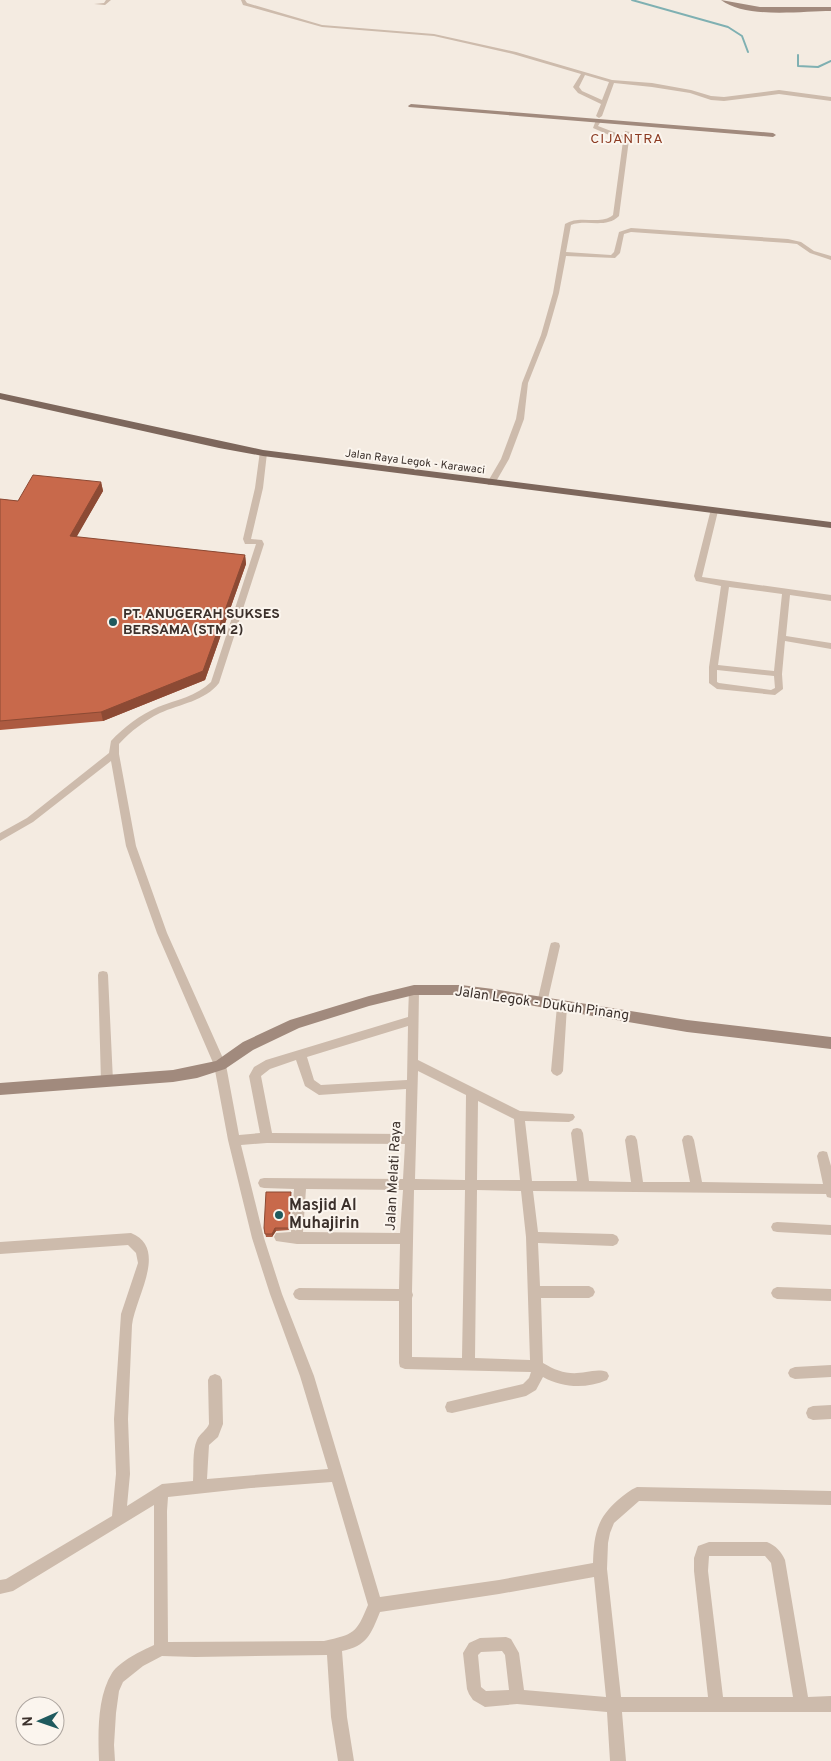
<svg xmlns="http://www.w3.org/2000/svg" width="831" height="1761" viewBox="0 0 831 1761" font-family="Overpass,sans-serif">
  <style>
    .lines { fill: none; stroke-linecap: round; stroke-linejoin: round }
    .stream { stroke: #7fb0b2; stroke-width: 2 }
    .street { fill: #cdbbac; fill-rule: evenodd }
    .secondary { fill: #a18a7d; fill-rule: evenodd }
    .primary { fill: #7d675c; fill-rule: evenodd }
    .wall { fill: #ac5a40 }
    .shaded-wall { fill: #8c4a34 }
    .building { fill: #c8694b; stroke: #8c4a34 }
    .poi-dot { fill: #1f5a5e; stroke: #fbf5ee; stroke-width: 2 }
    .labels { text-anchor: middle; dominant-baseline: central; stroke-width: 4; stroke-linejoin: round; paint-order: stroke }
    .far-street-label { font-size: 11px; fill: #3b302b; stroke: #fbf5ee }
    .far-quarter-label { font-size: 14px; letter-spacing: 1px; fill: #8c3b22; stroke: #fbf5ee }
    .poi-label { font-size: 14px; font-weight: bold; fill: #3b302b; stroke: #fbf5ee; text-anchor: start }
    .street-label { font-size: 14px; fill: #3b302b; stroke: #fbf5ee }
    .near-poi-label { font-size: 16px; font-weight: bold; fill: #3b302b; stroke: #fbf5ee; text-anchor: start }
  </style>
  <rect width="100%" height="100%" fill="#f4ebe1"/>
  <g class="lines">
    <path class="stream" d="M632,0L728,27L742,36L748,52
      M798,55V66L818,67L831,61"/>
    <path class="street" d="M106,0H111L105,5L94,4L104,3Z
      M241,0H245L247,3L322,25L434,34L516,52L612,80L652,83L691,90L711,96L724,97L779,90L831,97V101L779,94L724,101L711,100L690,93L652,87L614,83L602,116L599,118L596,116L601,104L578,93L573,87L581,74L513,54L434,36L322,27L243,5ZM585,75L609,82L602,100L582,91L579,87Z
      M596,120L601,121L598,126L624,136L625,131L630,132L619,216C606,229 587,219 571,225L566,252L611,255L614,252L619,232L631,228L788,239L801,242L814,251L831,256V260L810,253L797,244L788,243L631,232L624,234L620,253L615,258L566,256L559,293L547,335L528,383L524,419L509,459L494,485H488L487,483L501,459L516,419L522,383L541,335L553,293L565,224C580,214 600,226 613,215L623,141L593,128Z
      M260,451H263L267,453L263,488L251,539L262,540L264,544L219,683C205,701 180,704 160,713C144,721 131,731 119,744V754L136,846L167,933L226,1065L239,1135L260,1133L249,1076L254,1067L266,1060L408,1017L409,990L410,987H418L419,990L418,1060L520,1111L573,1114L575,1117L573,1120L569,1122L525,1121L532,1181H577L571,1133L573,1129L577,1128L581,1129L583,1133L589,1181L631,1182L625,1140L627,1136L631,1135L635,1136L637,1140L643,1182H690L682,1140L684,1136L688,1135L692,1136L694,1140L702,1182L823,1184L817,1156L819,1152L823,1151L827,1152L831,1166V1198L827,1197L826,1194L533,1191L538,1232L613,1234L617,1236L619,1240L617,1244L613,1246L538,1243L540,1286H589L593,1288L595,1292L593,1296L589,1298H541L543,1363C558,1372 569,1375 586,1372C593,1371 600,1369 607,1372L609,1376L607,1380C586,1389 563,1388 543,1377L536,1390L526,1396L452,1413L447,1412L445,1407L447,1402L523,1384L529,1378L531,1372L405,1369L400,1367L399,1363V1301L299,1300L295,1298L293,1294L295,1290L299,1288L399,1289L400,1244H297L276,1241L274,1237L276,1233L291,1232L294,1189L264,1188L260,1187L258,1183L260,1179L264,1178L403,1179L405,1144L267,1143L241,1145L264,1238L282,1294L314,1376L380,1597L499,1580L593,1563C594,1536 596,1519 618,1500C624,1495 630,1490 637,1487L831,1491V1505L639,1501L614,1523L610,1533L608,1543L607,1569L621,1697H708L694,1571V1558L698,1546L709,1542H767C776,1546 781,1551 785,1560L808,1697L831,1696V1712H622L626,1761H610L607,1712L517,1704L485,1707L473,1700L469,1694L467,1689L463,1653L469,1643L480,1638L506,1637L511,1639L519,1653L524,1690L606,1697L594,1577L499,1594L380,1612C371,1634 367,1646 342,1651L347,1717L354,1761H338L331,1717L327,1655L195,1657L162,1656L143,1666L123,1682L119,1691L116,1713L114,1745L115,1761H99C98,1734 97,1697 112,1673C120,1661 141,1651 154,1645V1505L13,1591L0,1594V1580L6,1579L112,1516L116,1474L114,1419L121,1314L138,1263L136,1253L128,1245L0,1254V1242L131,1233C169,1248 135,1298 132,1325L128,1419L130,1474L127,1506L162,1484L193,1481C194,1468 192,1451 197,1440C200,1433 207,1430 209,1424L208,1380L210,1376L215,1374L220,1376L222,1380L223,1424L218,1437L209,1445L207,1479L328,1469L300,1376L270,1294L252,1238L228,1140L214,1065L157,933L126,846L111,761L33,822L0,841V833L27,818L109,753L111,741C124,727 140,715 158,707C176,700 197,696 211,682L256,544H245L243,539L255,488ZM408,1026L407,1080L321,1085L314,1080L307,1057ZM296,1060L305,1086L319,1095L406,1089L405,1134L272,1133L261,1076L270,1069ZM418,1071L466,1095L465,1180L415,1179ZM478,1101L514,1119L520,1180H477ZM306,1189L403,1190L400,1233L303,1232ZM414,1190H465L462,1358L412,1357V1298L413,1295L412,1292ZM477,1190L521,1191L526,1237L530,1360L475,1358ZM332,1482L368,1605C356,1634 354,1634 324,1641L168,1642L167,1511L168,1497L251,1488ZM709,1556H765L771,1563L793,1697H723L708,1571ZM502,1651L505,1655L509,1690L486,1691L481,1687L478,1655L481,1652Z
      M711,509H717L718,511L702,577L831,595V601L790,595L786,636L831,643V649L785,641L782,674L783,689L775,695L717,689L709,683V667L721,586L696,581L694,576ZM729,587L782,594L774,671L718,665ZM717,670L774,676L775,688L771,690L719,683L717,682Z
      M555,942L559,943L560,946L547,1003L546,1006L542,1007L538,1006L537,1003L550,946L551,943Z
      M103,971L107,972L108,975L113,1081L111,1084L107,1086L103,1084L101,1081L98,975L99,972Z
      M562,1002L566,1003L567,1006L563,1071L561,1074L557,1076L553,1074L551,1071L557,1006L558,1003Z
      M777,1222L831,1225V1235L777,1232L773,1231L771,1227L773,1223Z
      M777,1287L831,1289V1301L777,1299L773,1297L771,1293L773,1289Z
      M831,1365V1377L795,1379L790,1377L788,1373L790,1369L795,1367Z
      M831,1405V1419L813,1420L808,1418L806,1413L808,1408L813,1406Z"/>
    <path class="secondary" d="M721,0L760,7H831V11C801,11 746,19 721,0Z
      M411,104L773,133L776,135L773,137L409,107L408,106Z
      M414,985H461L493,989L687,1020L831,1037V1049L687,1032L493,999L461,995H414L369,1006L299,1028L253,1050L225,1069L197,1078L173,1082L0,1095V1083L173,1070L216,1061L243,1042L290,1020L369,996Z"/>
    <path class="primary" d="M0,393L263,450L831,522V528L263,456L219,448L0,399Z"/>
  </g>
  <path class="wall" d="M101,482L103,491L76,537L245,555L246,564L205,680L103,721L0,730V499L18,501Z
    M291,1192L289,1230L276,1231L272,1237H266L264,1228Z"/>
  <path class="shaded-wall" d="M101,482L103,491L72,545L70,536Z
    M245,555L246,564L205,680L103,721L101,712Z
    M275,1228L276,1231L272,1237V1234Z"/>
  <path class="building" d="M33,475L101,482L70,536L245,555L203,671L101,712L0,721V499L18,501Z
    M266,1192H291L289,1228H275L272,1234H265L264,1228Z"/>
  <g class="poi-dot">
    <circle cx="113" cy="622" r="5"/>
    <circle cx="279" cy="1215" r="5"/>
  </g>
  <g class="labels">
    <g class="far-street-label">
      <text transform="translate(415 462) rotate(7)">Jalan Raya Legok - Karawaci</text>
    </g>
    <g class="far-quarter-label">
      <text x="627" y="139">CIJANTRA</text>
    </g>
    <g class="poi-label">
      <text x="123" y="614">PT. ANUGERAH SUKSES<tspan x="123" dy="16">BERSAMA (STM 2)</tspan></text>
    </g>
    <g class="street-label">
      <text transform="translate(542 1004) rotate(8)">Jalan Legok - Dukuh Pinang</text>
      <text transform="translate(394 1176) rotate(-87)">Jalan Melati Raya</text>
    </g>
    <g class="near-poi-label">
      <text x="289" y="1206">Masjid Al<tspan x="289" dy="18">Muhajirin</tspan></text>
    </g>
  </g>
  <g transform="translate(40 1721) rotate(268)"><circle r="24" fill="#fbf5ee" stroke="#aea6a0"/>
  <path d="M0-4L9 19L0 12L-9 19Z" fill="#1f5a5e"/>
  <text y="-8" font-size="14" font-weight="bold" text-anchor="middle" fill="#3b302b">N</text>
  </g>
</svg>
